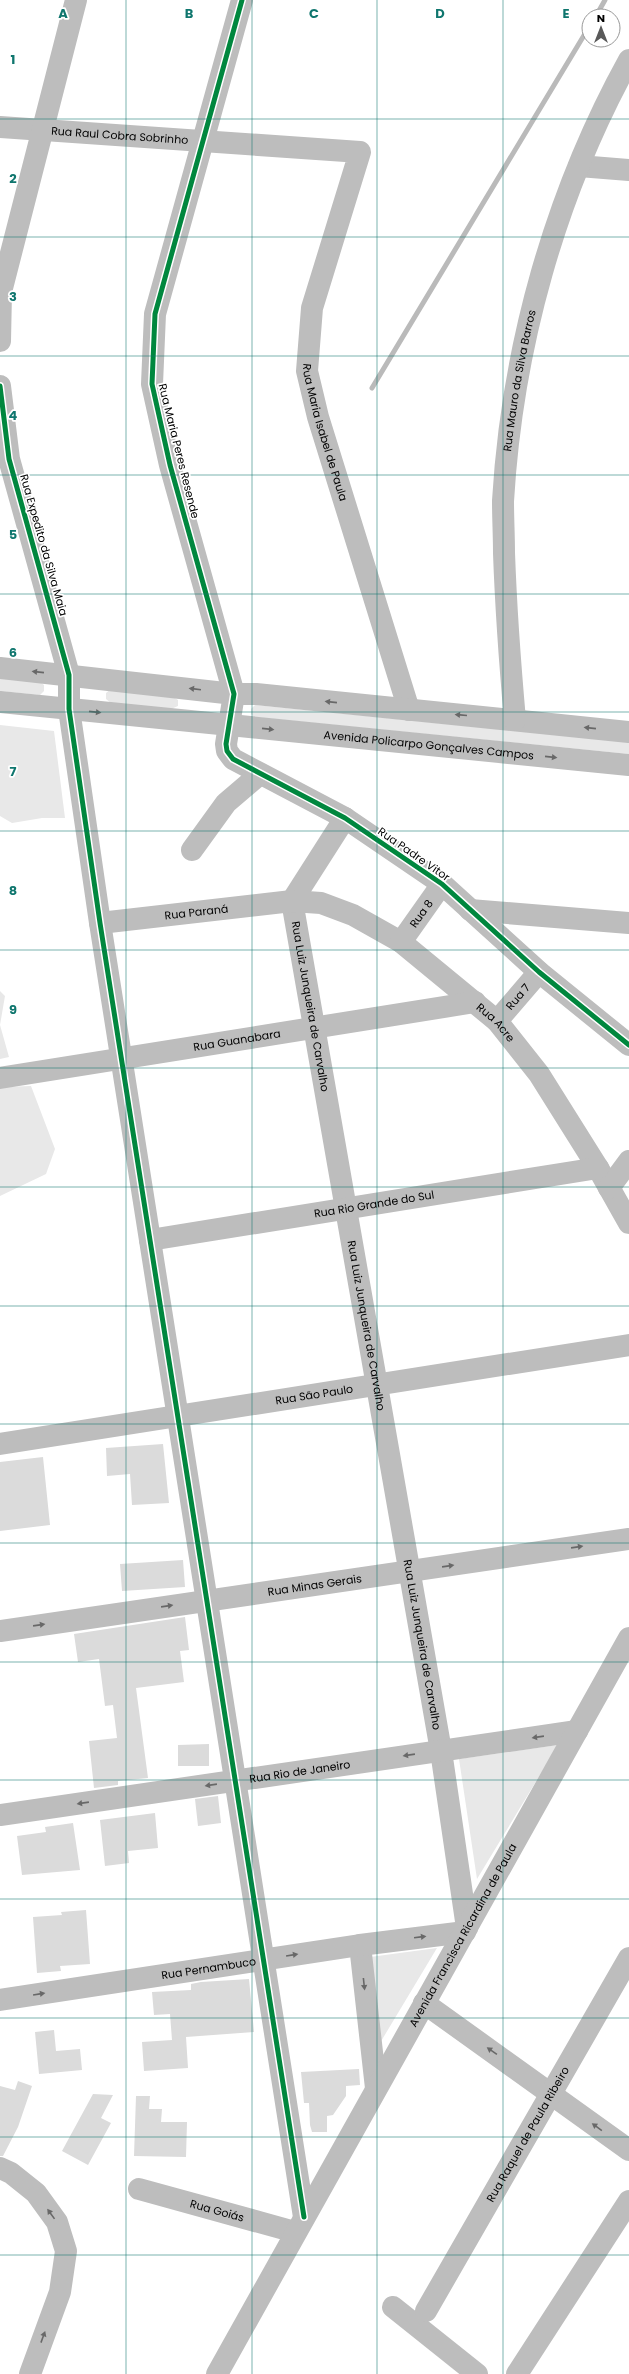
<svg xmlns="http://www.w3.org/2000/svg" width="629" height="2374" viewBox="0 0 629 2374" font-family="Poppins,sans-serif">
  <style>
    .green { fill: #e8e8e8 }
    .lines { fill: none; stroke-linecap: round; stroke-linejoin: round }
    .stream { stroke: #bababa; stroke-width: 5 }
    .building { fill: #dbdbdb }
    .minor { stroke: #bdbdbd; stroke-width: 22 }
    .cycleway-casing { stroke: #fff; stroke-width: 8 }
    .cycleway { stroke: #00873e; stroke-width: 5 }
    .oneway { fill: #686868 }
    .grid { fill: none; stroke: #0f766e; stroke-width: 1; stroke-opacity: 0.55 }
    .labels { text-anchor: middle; dominant-baseline: central; stroke-width: 3.5; stroke-linejoin: round; paint-order: stroke }
    .street-label { font-size: 11px; fill: #000; stroke: #fff }
    .grid-label { font-size: 13px; text-anchor: middle; font-weight: bold; fill: #0f766e; stroke: #fff; stroke-width: 3.5; stroke-linejoin: round; paint-order: stroke }
  </style>
  <rect width="100%" height="100%" fill="#fff"/>
  <path class="green" d="M0,678L39,681L44,685V691L40,695L0,691Z
    M111,689L170,695L178,700V706L171,709L111,703L106,699V693Z
    M255,705L629,742V754L254,717L251,714V709Z
    M0,725L54,731L65,818H42L12,823L0,816Z
    M0,991L5,996L0,1025L9,1057L0,1059Z
    M31,1086L55,1149L46,1174L0,1196V1087Z
    M558,1745L477,1879L459,1759Z
    M437,1948L380,2043L370,1957Z"/>
  <g class="lines">
    <path class="stream" d="M596,16L605,0
      M372,388L589,27"/>
  </g>
  <path class="building" d="M163,1444L169,1503L132,1505L130,1474L107,1476L106,1448Z
    M43,1457L50,1525L0,1531V1462Z
    M183,1560L185,1587L122,1591L120,1564Z
    M185,1617L189,1650L180,1651L184,1682L136,1688L148,1778L118,1781V1785L94,1788L89,1741L117,1738L113,1705L105,1706L99,1659L78,1662L74,1634Z
    M209,1744V1766H178V1745Z
    M218,1796L221,1823L198,1826L195,1799Z
    M155,1813L158,1848L128,1851L129,1863L105,1866L100,1820Z
    M73,1823L80,1870L22,1875L17,1836L46,1832L45,1827Z
    M86,1910L90,1964L60,1966L61,1971L37,1973L33,1917L62,1915L61,1912Z
    M249,1979L254,2032L186,2037L188,2068L144,2071L142,2042L172,2040L170,2014L154,2015L152,1992L191,1990V1984L201,1982Z
    M54,2030L56,2051L80,2049L82,2070L39,2074L35,2032Z
    M359,2069L360,2085L346,2086V2096L333,2115L327,2116V2132H312L310,2125L309,2103H304L301,2072Z
    M18,2081L32,2086L18,2127L3,2156H0V2086L15,2090Z
    M93,2094L113,2095L101,2118L111,2123L88,2165L62,2151Z
    M136,2096H150L149,2109H162L161,2122H187L186,2157L134,2156Z"/>
  <g class="lines">
    <g class="minor">
      <path d="M242,0L155,314L152,384L170,465L234,694L226,744L227,751L233,759L345,818L442,884L539,972L629,1045"/>
      <path id="s1" d="M0,127L360,152L312,308L307,371L318,417L409,710"/>
      <path d="M579,166L629,170"/>
      <path d="M0,341L1,292L76,0"/>
      <path d="M0,386L9,459L69,675V709L100,923L304,2217"/>
      <path d="M0,668L234,694H256L629,732"/>
      <path id="s2" d="M0,702L629,765"/>
      <path id="s3" d="M515,720C510,664 506,609 504,553C504,536 503,518 503,501C512,348 555,194 629,60"/>
      <path d="M192,850L226,803L260,774"/>
      <path id="s4" d="M292,901L441,1751L467,1928"/>
      <path d="M292,901L345,818"/>
      <path d="M470,910L629,923"/>
      <path id="s5" d="M100,923L292,901L321,903L353,915L401,942L497,1021L539,1074L598,1168L629,1223"/>
      <path id="s6" d="M401,942L442,884"/>
      <path id="s7" d="M497,1021L539,972"/>
      <path id="s8" d="M0,1078L475,1002"/>
      <path d="M609,1188L629,1161"/>
      <path id="s9" d="M150,1240L598,1168"/>
      <path id="s10" d="M0,1444L629,1345"/>
      <path id="s11" d="M0,1631L629,1539"/>
      <path id="s12" d="M0,1815L577,1731"/>
      <path d="M360,1945L376,2088"/>
      <path id="s13" d="M0,2000L360,1945L465,1932"/>
      <path d="M424,2003L629,2150"/>
      <path d="M0,2168L11,2173L36,2193L57,2222L66,2251L60,2292L30,2374"/>
      <path id="s14" d="M139,2189L295,2232"/>
      <path d="M393,2307L477,2374"/>
      <path id="s15" d="M426,2311L629,1958"/>
      <path id="s16" d="M217,2374L629,1638"/>
      <path d="M517,2374L629,2201"/>
    </g>
    <defs>
      <path id="cycleway" d="M242,0L155,314L152,384L170,465L234,694L226,744L227,751L233,759L345,818L442,884L539,972L629,1045
        M0,386L9,459L69,675V709L100,923L304,2217"/>
    </defs>
    <use href="#cycleway" class="cycleway-casing"/>
    <use href="#cycleway" class="cycleway"/>
  </g>
  <defs><path id="oneway-solid" d="M-6-.8H1V-3.2L6.5 0L1 3.2V.8H-6Z"/></defs>
  <g class="oneway">
    <use href="#oneway-solid" transform="translate(38 672) rotate(-174)"/>
    <use href="#oneway-solid" transform="translate(195 689) rotate(-173)"/>
    <use href="#oneway-solid" transform="translate(331 702) rotate(-174)"/>
    <use href="#oneway-solid" transform="translate(95 712) rotate(6)"/>
    <use href="#oneway-solid" transform="translate(461 715) rotate(-175)"/>
    <use href="#oneway-solid" transform="translate(590 728) rotate(-174)"/>
    <use href="#oneway-solid" transform="translate(268 729) rotate(6)"/>
    <use href="#oneway-solid" transform="translate(551 757) rotate(6)"/>
    <use href="#oneway-solid" transform="translate(577 1547) rotate(-8)"/>
    <use href="#oneway-solid" transform="translate(448 1566) rotate(-8)"/>
    <use href="#oneway-solid" transform="translate(167 1606) rotate(-8)"/>
    <use href="#oneway-solid" transform="translate(39 1625) rotate(-8)"/>
    <use href="#oneway-solid" transform="translate(538 1737) rotate(172)"/>
    <use href="#oneway-solid" transform="translate(409 1755) rotate(172)"/>
    <use href="#oneway-solid" transform="translate(211 1785) rotate(172)"/>
    <use href="#oneway-solid" transform="translate(83 1803) rotate(172)"/>
    <use href="#oneway-solid" transform="translate(420 1937) rotate(-7)"/>
    <use href="#oneway-solid" transform="translate(292 1955) rotate(-9)"/>
    <use href="#oneway-solid" transform="translate(364 1984) rotate(84)"/>
    <use href="#oneway-solid" transform="translate(39 1994) rotate(-9)"/>
    <use href="#oneway-solid" transform="translate(492 2051) rotate(-145)"/>
    <use href="#oneway-solid" transform="translate(597 2127) rotate(-144)"/>
    <use href="#oneway-solid" transform="translate(51 2214) rotate(-126)"/>
    <use href="#oneway-solid" transform="translate(43 2337) rotate(-70)"/>
  </g>
  <path class="grid" d="M126,0V2374M252,0V2374M377,0V2374M503,0V2374M0,119H629M0,237H629M0,356H629M0,475H629M0,594H629M0,712H629M0,831H629M0,950H629M0,1068H629M0,1187H629M0,1306H629M0,1424H629M0,1543H629M0,1662H629M0,1780H629M0,1899H629M0,2018H629M0,2137H629M0,2255H629"/>
  <g class="labels">
    <g class="street-label">
      <text stroke="none"><textPath href="#s1" startOffset="120">Rua Raul Cobra Sobrinho</textPath></text>
      <text stroke="none"><textPath href="#s3" startOffset="341">Rua Mauro da Silva Barros</textPath></text>
      <text stroke="none"><textPath href="#s1" startOffset="651">Rua Maria Isabel de Paula</textPath></text>
      <text transform="translate(179 451) rotate(76)">Rua Maria Peres Resende</text>
      <text transform="translate(44 545) rotate(74)">Rua Expedito da Silva Maia</text>
      <text stroke="none"><textPath href="#s2" startOffset="431">Avenida Policarpo Gonçalves Campos</textPath></text>
      <text transform="translate(414 854) rotate(35)">Rua Padre Vitor</text>
      <text stroke="none"><textPath href="#s5" startOffset="97">Rua Paraná</textPath></text>
      <text stroke="none"><textPath href="#s6" startOffset="35">Rua 8</textPath></text>
      <text stroke="none"><textPath href="#s7" startOffset="32">Rua 7</textPath></text>
      <text stroke="none"><textPath href="#s4" startOffset="107">Rua Luiz Junqueira de Carvalho</textPath></text>
      <text stroke="none"><textPath href="#s5" startOffset="436">Rua Acre</textPath></text>
      <text stroke="none"><textPath href="#s8" startOffset="240">Rua Guanabara</textPath></text>
      <text stroke="none"><textPath href="#s9" startOffset="227">Rua Rio Grande do Sul</textPath></text>
      <text stroke="none"><textPath href="#s4" startOffset="431">Rua Luiz Junqueira de Carvalho</textPath></text>
      <text stroke="none"><textPath href="#s10" startOffset="318">Rua São Paulo</textPath></text>
      <text stroke="none"><textPath href="#s11" startOffset="318">Rua Minas Gerais</textPath></text>
      <text stroke="none"><textPath href="#s4" startOffset="755">Rua Luiz Junqueira de Carvalho</textPath></text>
      <text stroke="none"><textPath href="#s12" startOffset="303">Rua Rio de Janeiro</textPath></text>
      <text stroke="none"><textPath href="#s16" startOffset="503">Avenida Francisca Ricardina de Paula</textPath></text>
      <text stroke="none"><textPath href="#s13" startOffset="211">Rua Pernambuco</textPath></text>
      <text stroke="none"><textPath href="#s15" startOffset="204">Rua Raquel de Paula Ribeiro</textPath></text>
      <text stroke="none"><textPath href="#s14" startOffset="81">Rua Goiás</textPath></text>
    </g>
  </g>
  <g class="grid-label">
    <text x="63" y="18">A</text>
    <text x="189" y="18">B</text>
    <text x="314" y="18">C</text>
    <text x="440" y="18">D</text>
    <text x="566" y="18">E</text>
    <text x="13" y="64">1</text>
    <text x="13" y="183">2</text>
    <text x="13" y="301">3</text>
    <text x="13" y="420">4</text>
    <text x="13" y="539">5</text>
    <text x="13" y="657">6</text>
    <text x="13" y="776">7</text>
    <text x="13" y="895">8</text>
    <text x="13" y="1014">9</text>
  </g>
  <g transform="translate(601 28)"><circle r="19" fill="#ffffff" stroke="#999999"/>
  <path d="M0-3L7 15L0 10L-7 15Z" fill="#595959"/>
  <text y="-6" font-size="11" font-weight="bold" text-anchor="middle" fill="#000000">N</text>
  </g>
</svg>
